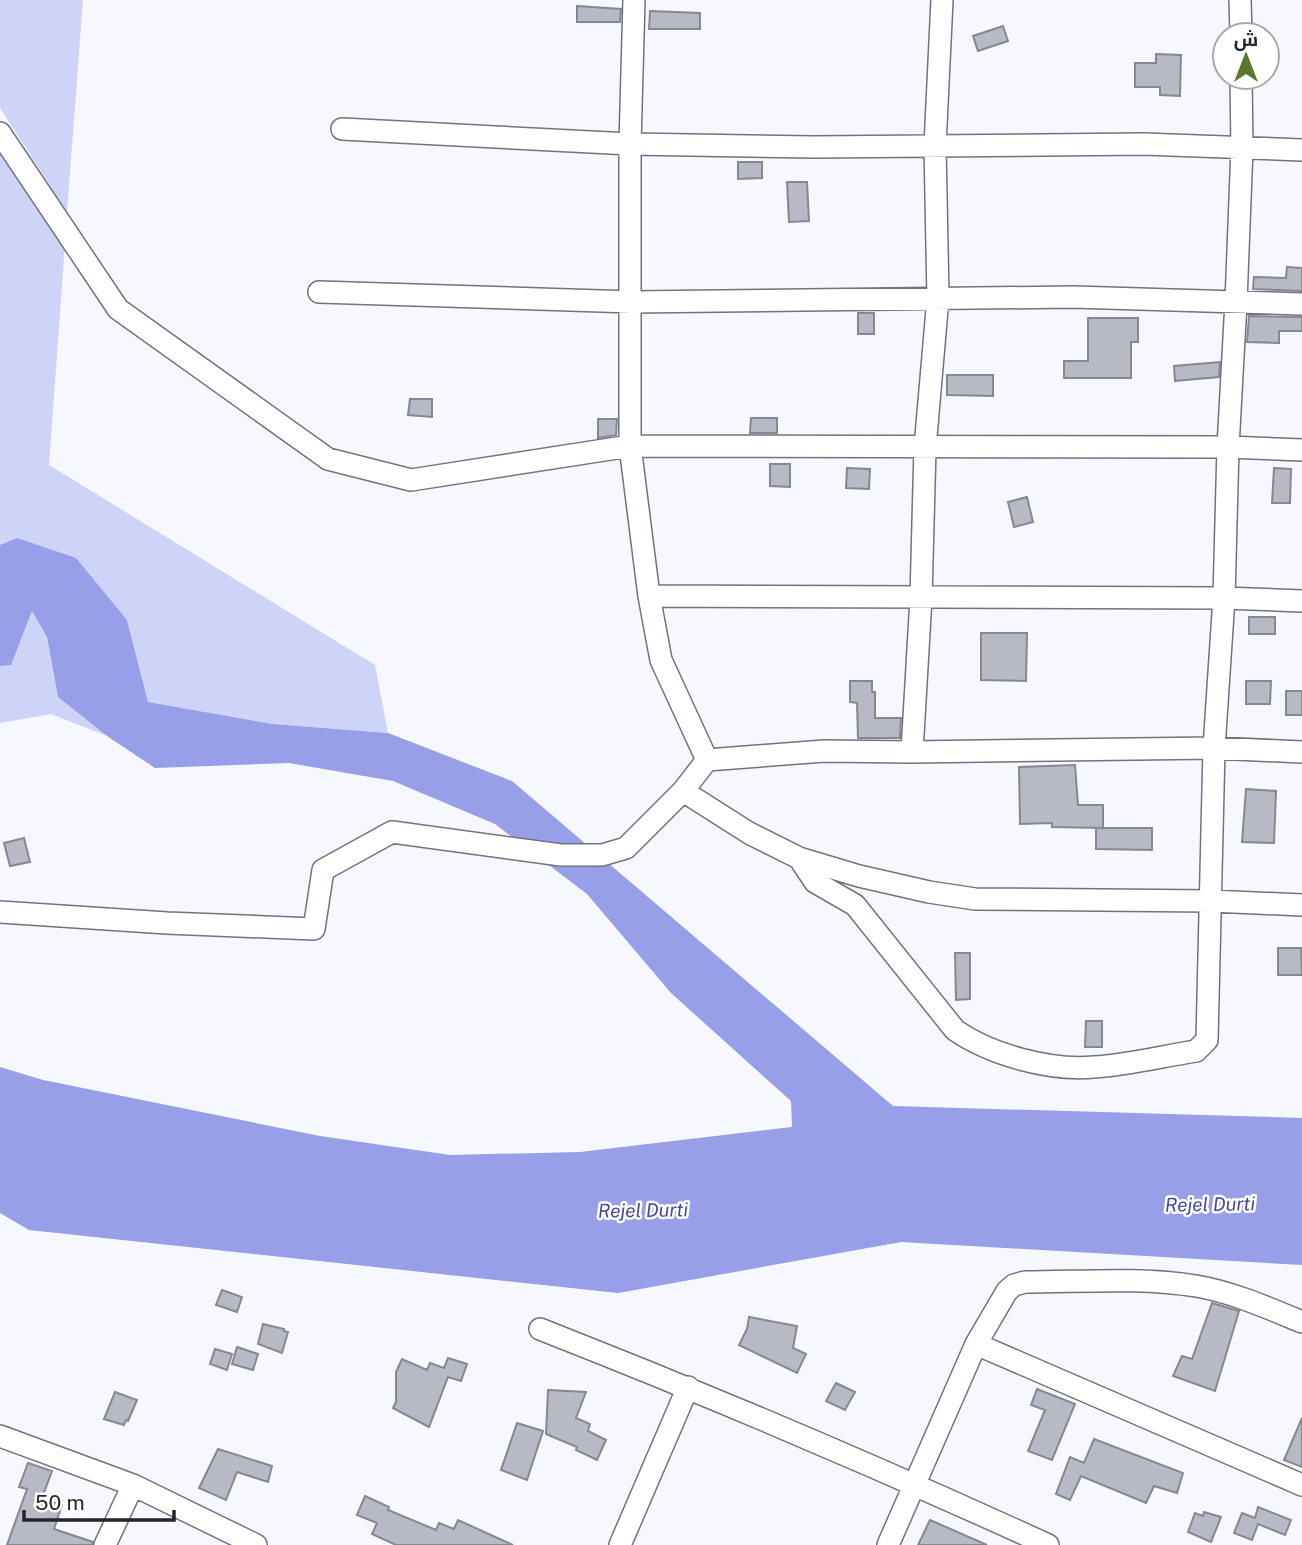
<svg xmlns="http://www.w3.org/2000/svg" width="1302" height="1545" viewBox="0 0 1302 1545" font-family="'Public Sans',Cairo,sans-serif">
  <style>
    .green { fill: #ced4f7 }
    .water { fill: #969fe7 }
    .building { fill: #b7b9c5; stroke: #858792; stroke-width: 2 }
    .lines { fill: none; stroke-linecap: round; stroke-linejoin: round }
    .minor-casing { stroke: #71737d; stroke-width: 24 }
    .minor { stroke: #fff; stroke-width: 21 }
    .labels { text-anchor: middle; dominant-baseline: central; stroke-width: 5; stroke-linejoin: round; paint-order: stroke }
    .water-label { font-size: 19px; font-style: italic; fill: #46489d; stroke: #fff }
  </style>
  <rect width="100%" height="100%" fill="#f6f7ff"/>
  <path class="green" d="M0,0H83L67,212L0,108Z
    M0,151L65,244L49,465L375,665L388,733L273,724L148,702L127,620L17,538L0,545Z
    M32,611L47,637L58,697L107,736L51,714L0,723V666L11,664Z"/>
  <path class="water" d="M17,538L76,558L127,620L148,702L273,724L388,733L512,781L893,1106L1302,1118V1265L901,1242L618,1293L29,1230L0,1213V1067L43,1080L320,1136L450,1155L580,1152L792,1127L791,1101L671,993L587,894L495,824L393,781L289,763L155,768L107,736L58,697L47,637L32,611L11,665L0,666V545Z"/>
  <path class="building" d="M577,6L621,9L620,22H577Z
    M650,11L700,13V29H649Z
    M1003,26L1008,41L978,51L973,36Z
    M1156,54L1181,55L1180,96L1160,95V87H1135V63H1156Z
    M738,162H762V178L738,179Z
    M787,182H807L809,221L789,222Z
    M1287,267L1302,268V291L1253,289L1254,277L1286,278Z
    M858,313H874V334H858Z
    M1249,316L1302,317V331H1279V343L1247,342Z
    M1088,318H1138V342H1131V378H1064V361H1088Z
    M1220,362L1219,377L1175,381L1174,366Z
    M947,375H993V396L947,395Z
    M410,399H432V417L408,415Z
    M751,418H777V433H750Z
    M598,419H617L616,435L598,438Z
    M770,464H790V487L770,486Z
    M847,468L870,469L869,489L846,488Z
    M1274,468L1291,469L1290,503H1272Z
    M1027,497L1033,522L1014,527L1008,502Z
    M1249,617H1275V634H1249Z
    M981,633H1027L1026,681L981,680Z
    M850,681H872V692H875V718H901L900,738H858L857,703L850,702Z
    M1246,681H1271L1270,704H1246Z
    M1286,691H1302V715H1286Z
    M1075,765L1078,805H1103V828L1052,827V823L1020,824L1019,767Z
    M1246,789L1276,791L1274,843L1242,842Z
    M1096,828H1152V850L1096,849Z
    M24,838L30,862L10,866L4,843Z
    M1278,948H1301L1302,975H1278Z
    M955,953H970V999L956,1000Z
    M1086,1021H1102V1047H1085Z
    M222,1290L242,1297L237,1312L216,1305Z
    M1212,1303L1239,1311L1215,1391L1173,1376L1182,1356L1192,1359Z
    M749,1317L797,1326L793,1348L806,1354L797,1373L739,1345L747,1329Z
    M263,1324L284,1329V1331L288,1332L282,1353L258,1344Z
    M237,1347L258,1354L253,1370L232,1364Z
    M215,1349L232,1354L227,1370L210,1364Z
    M448,1358L467,1364L461,1381L448,1377L429,1427L393,1408L396,1402V1372L402,1359L427,1370L430,1363L444,1368Z
    M836,1383L855,1392L845,1410L826,1401Z
    M1037,1389L1075,1404L1052,1460L1028,1451L1045,1410L1031,1405Z
    M548,1390L586,1392L576,1418L590,1424L588,1431L606,1440L597,1460L576,1450L577,1447L546,1434Z
    M115,1392L137,1400L128,1421L126,1420L124,1425L104,1419Z
    M1302,1418V1467L1284,1460Z
    M517,1423L543,1431L527,1480L501,1470Z
    M1094,1439L1183,1473L1177,1493L1154,1486L1146,1503L1081,1476L1070,1500L1056,1494L1070,1457L1084,1463Z
    M218,1449L272,1466L268,1482L237,1472L226,1500L199,1488Z
    M28,1463L52,1471L42,1498L62,1505L54,1529L93,1542L92,1545H7L27,1489L19,1487Z
    M365,1496L389,1507L388,1510L436,1530L439,1523L454,1529L458,1520L513,1545H396L372,1534L377,1523L357,1515Z
    M1258,1507L1291,1520L1285,1535L1258,1524L1252,1540L1234,1533L1242,1513L1255,1518Z
    M1204,1512L1221,1517L1211,1542L1188,1532L1195,1513L1203,1516Z
    M930,1520L987,1545H918Z"/>
  <g class="lines">
    <defs>
      <path id="minor" d="M634,0L630,144V446L649,596L661,660L707,760
        M1240,0L1241,35
        M342,129L630,144L814,147L1144,144L1302,150
        M0,133L118,309L328,459L411,480L630,446L1228,447L1302,450
        M319,292L632,302L1073,297L1302,304
        M649,596L1224,598L1302,601
        M912,752L1214,748L1302,752
        M683,791L749,833L799,858L859,876L929,892L975,899L1211,901L1302,905
        M799,858L815,882L855,905L955,1030C991,1055 1050,1071 1094,1067C1128,1065 1163,1056 1196,1051L1207,1040L1214,748L1224,598L1228,447L1236,302L1242,148L1241,77
        M0,912L167,923L314,929L323,870L392,832L561,855H602L626,848L683,791L707,760L824,751L912,752L921,598L925,448L938,298L935,146L942,0
        M540,1329C711,1396 880,1468 1048,1545
        M976,1344L1302,1485
        M0,1436L133,1485L256,1545
        M105,1545L133,1485
        M620,1545L688,1387
        M888,1545L976,1344L1007,1291L1014,1285L1025,1282C1081,1282 1140,1277 1196,1286C1232,1292 1268,1308 1302,1322"/>
    </defs>
    <use href="#minor" class="minor-casing"/>
    <use href="#minor" class="minor"/>
  </g>
  <g class="labels">
    <g class="water-label">
      <text transform="translate(1210 1204) rotate(-1)">Rejel Durti</text>
      <text transform="translate(643 1210) rotate(-1)">Rejel Durti</text>
    </g>
  </g>
  <g transform="translate(1246 56)"><circle r="33" fill="#ffffff" stroke="#a7a8a9" stroke-width="2"/>
  <path d="M0-5L12 26L0 18L-12 26Z" fill="#59772d"/>
  <text y="-10" font-size="19" font-weight="bold" text-anchor="middle" fill="#242529">ش</text>
  </g>
  <path d="M24 1510v10h150v-10" fill="none" stroke="#242529" stroke-width="3.5"/>
  <text x="35" y="1510" font-size="21" fill="#242529" stroke="#ffffff" stroke-width="5" paint-order="stroke">50 m</text>
</svg>
